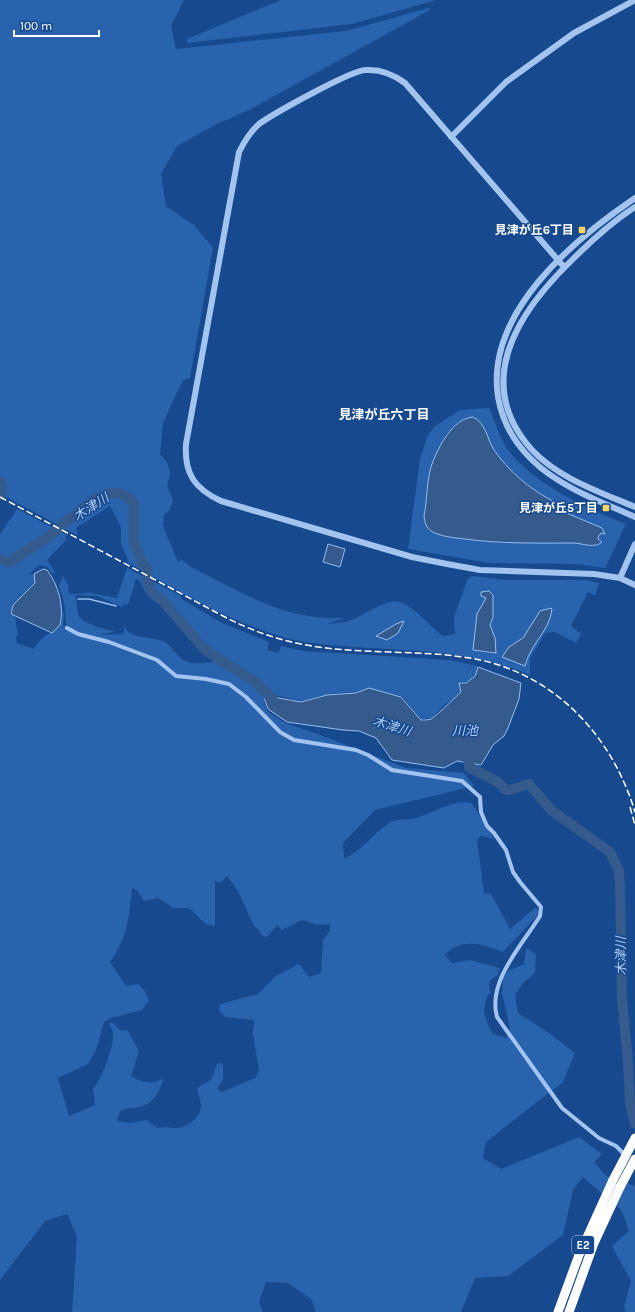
<svg xmlns="http://www.w3.org/2000/svg" width="635" height="1312" viewBox="0 0 635 1312" font-family="Karla,'Noto Sans JP',sans-serif">
  <style>
    .green { fill: #2962ad; fill-rule: evenodd }
    .water { fill: #355a8c; stroke: #95bff2 }
    .lines { fill: none; stroke-linecap: round; stroke-linejoin: round }
    .stream { stroke: #95bff2; stroke-width: 1.5 }
    .river { stroke: #355a8c; stroke-width: 10 }
    .minor { stroke: #a2c4ef; stroke-width: 4 }
    .tertiary { stroke: #a2c4ef; stroke-width: 6 }
    .motorway { stroke: #fff; stroke-width: 9 }
    .rail { stroke: #fff; stroke-width: 1.5; stroke-dasharray: 7 3; stroke-linecap: butt }
    .motorway-bridge { stroke: #fff; stroke-width: 9 }
    .poi-dot { fill: #ffd461; stroke: #17498e; stroke-width: 1.5 }
    .labels { text-anchor: middle; dominant-baseline: central; stroke-width: 3; stroke-linejoin: round; paint-order: stroke }
    .shield { fill: #17498e; stroke: #b9c8dd; stroke-width: 1 }
    .shield-label { font-size: 11px; font-weight: bold; fill: #fff }
    .poi-label { font-size: 12px; font-weight: bold; fill: #fff; stroke: #17498e; text-anchor: end }
    .neighbourhood-label { font-size: 13px; font-weight: bold; fill: #fff; stroke: #17498e }
    .water-label { font-size: 13px; font-style: italic; fill: #aecef6; stroke: #17498e }
  </style>
  <rect width="100%" height="100%" fill="#17498e"/>
  <path class="green" d="M0,0H184L171,26L176,49L346,31L429,8L430,10L251,109L217,124L177,146L161,174L166,206L195,226L213,248L190,378L183,380L163,423L160,454L168,464L170,473L167,486L173,500L170,510L164,515L163,526L178,562L182,560L191,567C230,586 270,612 314,617C324,618 334,618 344,618L327,624C333,623 339,623 345,622C361,618 385,598 399,602C416,607 430,627 443,636L455,634L454,617L468,578L472,576L507,580H586L599,583L595,596L588,592L571,626L581,634L576,643L555,632L545,633L530,658V675C456,644 389,653 312,643C251,635 180,592 127,562L128,560L121,543V527L110,506L76,528L78,533L77,535L0,494ZM486,598C492,608 494,614 490,625C494,636 497,642 491,653L473,650L476,625Z
    M281,0H436L352,24L187,43V39Z
    M489,408C495,421 500,439 508,450C534,484 587,509 626,524L605,568L576,564L489,563L408,549L420,459L428,435L435,426L460,410ZM473,417C485,426 486,438 494,450C514,477 538,495 568,509H565L564,512L602,528L604,533L599,534L598,539L602,542L595,546L576,543H501L457,538L435,533L428,528L424,516L432,464L446,434L460,421Z
    M17,509L67,535L65,537L67,539L47,560L55,572L53,574L47,567L39,565L30,573L31,575L34,574V583L12,606L10,614L15,617L18,635L16,638L17,643L34,649C48,622 67,643 60,598L64,616L63,625L66,626L65,607L59,585L63,576L68,585L69,594L90,593L117,598L127,568L181,596L180,598L222,623L269,642L267,650L278,653L281,646L304,651L450,660L478,666C475,676 471,682 459,682L460,692L455,699L445,704L432,718L421,719L402,696L368,688L357,692L328,694L301,701L274,695L266,686L261,692L267,711L285,723L315,733L406,768L464,773L474,786L375,810L343,843L344,859C361,851 373,834 389,823C395,818 408,821 416,818C429,814 458,798 471,803C474,805 491,834 494,839L481,836L477,840L484,893L491,894L510,929L536,907L539,914L503,952C484,944 460,937 445,955L452,963L470,960L500,968L498,975C488,980 488,983 491,993L488,995C481,1012 485,1019 493,1034L506,1038L510,1028L502,993L503,977L508,971L524,964L526,948L536,954L535,973L523,983L515,995L518,1013L546,1031L575,1053L563,1082L486,1142L483,1158L501,1169L579,1137L602,1154L594,1162L606,1176L635,1186V1312H626L624,1307L631,1281L612,1246L629,1231L622,1211L583,1177L573,1190L563,1235L508,1276L475,1278L461,1312H316L311,1299L288,1283L266,1282L259,1302L263,1312H72L77,1236L67,1214L45,1221L0,1280V534ZM136,579L140,581C146,597 154,605 172,607L190,631L209,650L216,661C208,662 196,665 188,662C175,658 173,643 160,640C150,637 129,638 124,626V634L100,635L116,631C108,631 82,623 79,616C76,609 78,601 75,595L97,596L122,607L123,604L127,605L129,602ZM227,876L238,891L254,926L259,930L262,936L267,937L277,925L282,930L302,920L318,925L330,924V931L323,940L321,973L309,977L299,964L276,976L258,994L220,1004L219,1010L225,1017L254,1020L253,1034L259,1071L255,1078L222,1092L217,1089L223,1079V1063L217,1064L211,1080L197,1088C198,1094 201,1101 201,1107C200,1119 185,1129 173,1128C167,1127 165,1127 158,1128L146,1120L130,1123L117,1121L120,1111C127,1108 132,1108 139,1107C152,1105 161,1091 163,1079C150,1085 143,1083 131,1076L139,1051L128,1031L120,1030L112,1022L109,1024C110,1027 113,1030 113,1033C115,1045 101,1080 93,1089L95,1105L69,1116L58,1078L88,1064L96,1050L104,1022L111,1018L142,1010L149,1000L144,990L138,984L126,986L110,962C128,937 129,917 132,888L137,890L144,901L158,898L174,908H189L206,924L215,926V881L220,883Z"/>
  <path class="water" d="M473,417C486,423 487,439 494,450C514,478 538,495 569,509H565L564,512L602,528L605,534L601,533L598,537V539L602,542C595,549 582,543 573,543C537,543 501,544 465,539C456,538 444,537 435,533C427,530 425,524 424,516C427,502 427,476 432,464C439,446 452,419 473,417Z
    M328,544L345,549L340,567L323,562Z
    M43,569L47,570C59,586 64,606 60,625L52,633L11,614L13,605L35,583L34,574Z
    M489,591L493,595V617L490,625L495,638L496,653L473,650L477,614L486,598L481,596V592Z
    M551,608L552,609C550,631 530,644 525,666L502,657L509,647L523,638L540,611Z
    M404,621L398,633L387,640L376,636L396,624Z
    M478,667L521,683L519,699L508,728L504,736L493,745L481,765L457,761L444,768L392,760L376,738L359,731L343,730L287,722L268,709L262,692L266,688L273,697L301,702L327,695L356,693L369,688L401,697L421,720C424,720 429,720 431,719C434,718 458,695 461,692L459,683H466L475,676Z"/>
  <g class="lines">
    <path class="stream" d="M78,599H89L116,606"/>
    <path class="river" d="M0,481L2,488L0,496
      M0,559L10,562C23,553 37,545 49,536C64,525 95,494 113,493C122,492 129,498 134,503V541L142,563L147,569L148,582L152,593L161,599L205,650L254,681L273,700
      M460,755L469,759V767L498,782L506,790C515,790 520,786 529,784L551,810L610,852L619,871L620,885L622,1000L628,1060L630,1103L635,1124"/>
    <path class="minor" d="M67,628L78,634L109,642L157,660L176,676L206,679L229,684L246,697L280,732L294,740L356,750L368,755L392,770L462,781L480,797L481,812L487,826L494,833L506,850L513,872L520,882L541,907L540,916C523,944 487,981 497,1017L562,1108L599,1138L616,1146L625,1155"/>
    <path class="tertiary" d="M451,137L506,82L574,33L635,0
      M635,198C573,240 485,313 498,397C503,426 519,450 541,468C568,490 604,503 635,517
      M635,207C612,222 592,240 572,260C519,311 471,382 532,450C558,478 600,492 635,507
      M564,267L405,83C393,74 381,69 366,70C351,70 273,114 259,124C251,131 244,142 239,152L186,444C184,474 195,489 221,501L412,557L447,564L480,570L594,574L620,578L635,585
      M620,578L635,544"/>
    <path class="motorway" d="M558,1312L579,1255L613,1180
      M569,1312L594,1243L620,1187"/>
    <path class="rail" d="M0,497L223,616C252,631 280,641 312,646C360,654 414,650 463,657C549,668 611,732 635,812
      M630,807L635,825"/>
    <path class="motorway-bridge" d="M613,1180L635,1138
      M620,1187L635,1159"/>
  </g>
  <g class="poi-dot">
    <rect x="578" y="226" width="8" height="8" rx="2"/>
    <rect x="602" y="504" width="8" height="8" rx="2"/>
  </g>
  <g class="labels">
    <rect class="shield" x="572" y="1236" width="22" height="18" rx="3"/>
    <g class="shield-label">
      <text x="583" y="1245">E2</text>
    </g>
    <g class="poi-label">
      <text x="574" y="230">見津が丘6丁目</text>
      <text x="598" y="508">見津が丘5丁目</text>
    </g>
    <g class="neighbourhood-label">
      <text x="384" y="414">見津が丘六丁目</text>
    </g>
    <g class="water-label">
      <text transform="translate(91 507) rotate(-33)">木津川</text>
      <text transform="translate(392 726) rotate(17)">木津川</text>
      <text x="465" y="730">川池</text>
      <text transform="translate(621 956) rotate(-91)">木津川</text>
    </g>
  </g>
  <path d="M14 30v6h85v-6" fill="none" stroke="#ffffff" stroke-width="2"/>
  <text x="20" y="30" font-size="12" fill="#ffffff" stroke="#17498e" stroke-width="3" paint-order="stroke">100 m</text>
</svg>
